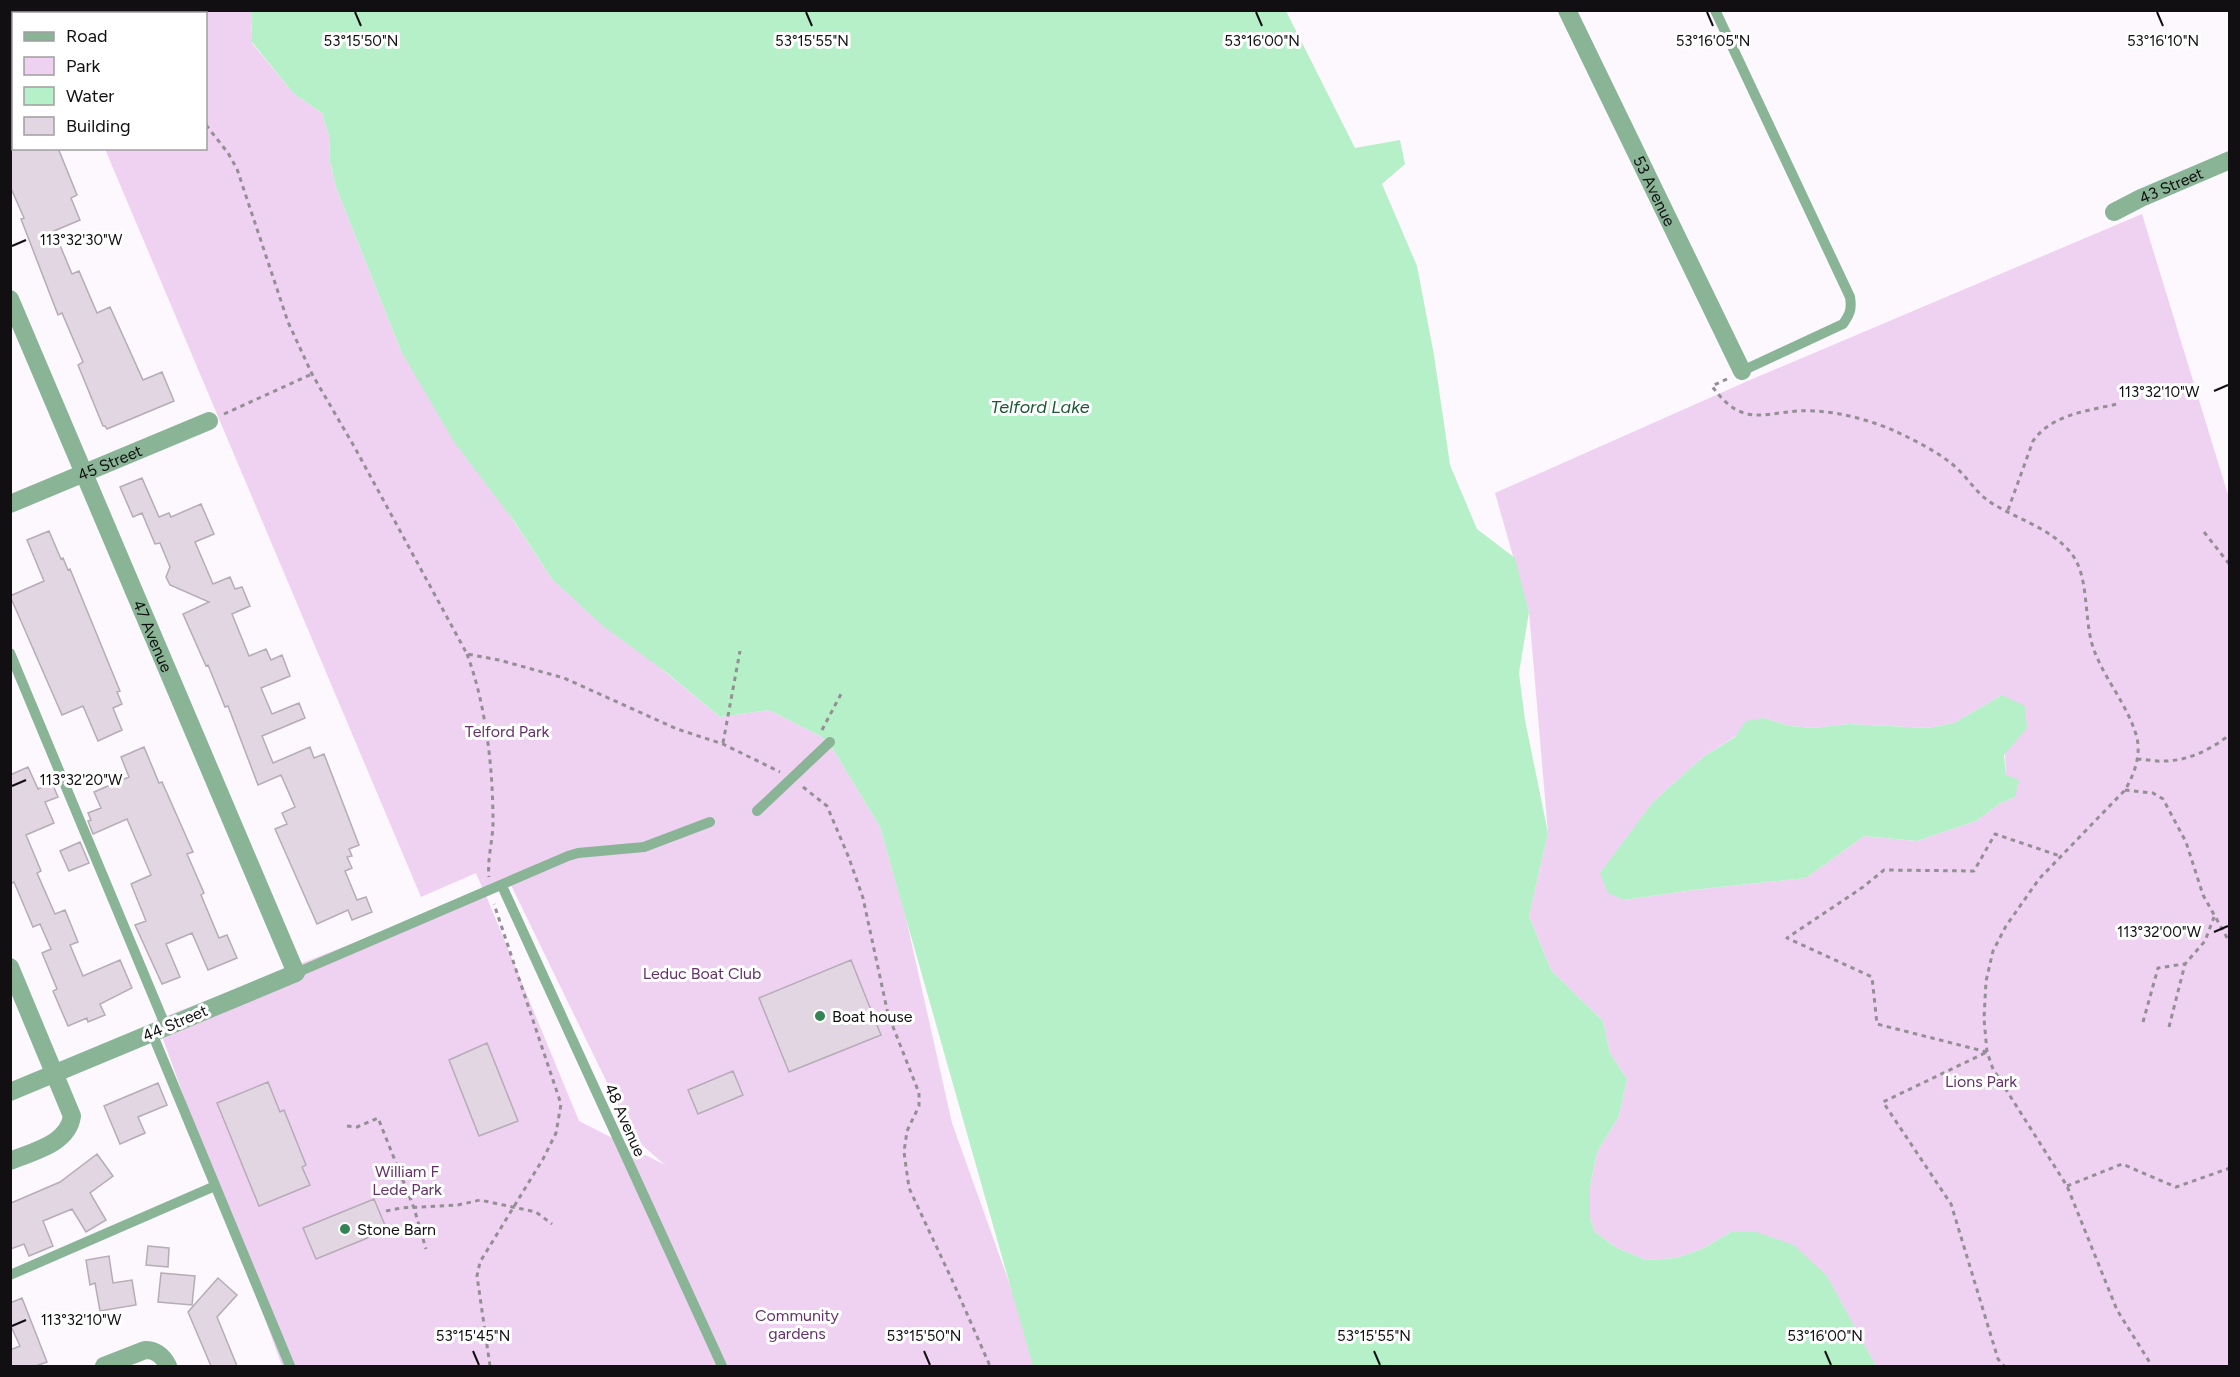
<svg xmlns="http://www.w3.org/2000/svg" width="2240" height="1377" viewBox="0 0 2240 1377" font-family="Figtree,sans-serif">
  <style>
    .green { fill: #efd2f1; fill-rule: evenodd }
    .water { fill: #b6f0c8 }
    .building { fill: #e1d6e2; stroke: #b6acb7; stroke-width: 1.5 }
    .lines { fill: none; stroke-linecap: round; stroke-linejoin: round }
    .path { stroke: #938f94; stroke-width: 3; stroke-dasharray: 4.5 4.5; stroke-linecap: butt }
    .service { stroke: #89b496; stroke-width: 10 }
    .minor { stroke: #89b496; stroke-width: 18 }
    .ticks { fill: none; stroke: #120f12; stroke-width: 2 }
    .poi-dot { fill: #358455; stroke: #fff; stroke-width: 2 }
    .labels { text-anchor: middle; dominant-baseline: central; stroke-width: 6; stroke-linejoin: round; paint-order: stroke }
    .street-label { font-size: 16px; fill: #120f12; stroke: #fff }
    .park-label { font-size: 16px; fill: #66316a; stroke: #fff }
    .poi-label { font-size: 16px; fill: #120f12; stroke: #fff; text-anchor: start }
    .water-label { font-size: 18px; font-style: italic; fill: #1a5a35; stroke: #fff }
    .ticks-label { font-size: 15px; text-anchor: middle; fill: #120f12; stroke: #fff; stroke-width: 6; stroke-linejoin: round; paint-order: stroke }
  </style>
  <rect width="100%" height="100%" fill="#fdf7fe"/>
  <path class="green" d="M50,11H251L252,43L293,93L322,113L329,136L330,162L336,187L401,351L552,579L720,717L769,710L822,737L833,749L880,827L905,914L952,1123L1039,1366H282L156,1020L484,892L476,873L421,897L105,149L206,148V14H51ZM510,883L634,1138L665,1165L579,1121L485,893Z
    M2142,214L2229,498V1366H1876L1827,1277L1731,1232L1702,1249L1676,1258L1646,1260L1617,1248L1595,1232L1590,1218V1187L1597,1152L1619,1116L1627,1079L1610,1053L1603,1021L1551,970L1529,916L1548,833L1529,612L1495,493L1750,380ZM2002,695L2006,776L2015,797L1999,804L1976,821L1917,841L1864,836L1806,878L1701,889L1624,900L1630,834L1653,802L1703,757L1764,718L1790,726L1814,728L1849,724L1928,728L1954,723Z"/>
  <path class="water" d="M251,11H1286L1355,148L1400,140L1405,164L1382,184L1417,266L1434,355L1450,465L1477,529L1515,558L1529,612L1519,673L1525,720L1548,833L1529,916L1551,970L1603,1021L1610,1053L1627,1079L1619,1116L1597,1152L1590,1187V1218L1595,1232L1617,1248L1646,1260L1676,1258L1702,1249L1731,1232H1756L1794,1245L1827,1276L1876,1366H1033L880,827L833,749L822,737L769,710L720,717L667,673L603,626L552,579L514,521L454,442L401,351L336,187L330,162L329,136L322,113L293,93L252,42Z
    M2002,695L2025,706L2027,728L2004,755L2006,775L2019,780L2015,797L1999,804L1976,821L1917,841L1864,836L1806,878L1701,889L1624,900L1608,893L1600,873L1653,802L1703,757L1735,737L1746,721L1764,718L1790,726L1814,728L1849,724L1928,728L1954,723Z"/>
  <path class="building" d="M10,148H58L77,195L71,198L80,220L54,231L72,274L79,271L97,313L110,307L143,380L162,372L174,401L107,429L105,426H103L78,365L83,362L62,313L58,315L21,219L24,218L10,186Z
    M142,478L159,517L169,513L171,517L201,504L214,534L195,542L213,584L230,577L235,589L242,587L250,606L232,614L249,656L266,649L271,660L282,655L290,676L261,688L272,714L299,703L305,718L262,736L273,763L310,747L314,758L324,754L359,845L349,849L352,856L347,857L352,868L345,871L357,900L366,897L372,912L352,920L348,910L317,924L275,829L287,824L282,813L295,807L281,775L258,785L228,706L225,707L208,665L206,666L183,614L209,602L170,585L166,577L170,567L160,543L155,544L142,513L133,517L120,487Z
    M49,531L61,559L63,558L68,570L70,569L120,691L117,692L122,704L113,708L122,730L98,741L83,706L62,715L10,596L44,581L27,540Z
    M144,747L159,783L162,782L193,852L187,854L204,893L201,895L219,938L227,935L237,958L208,970L192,933L166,944L180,977L162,984L135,925L146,921L131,884L151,875L127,819L93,834L88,821L91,820L88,813L101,808L94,792L129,777L121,757Z
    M28,767L38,789L52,783L58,797L45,802L54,823L26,835L41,871L37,873L55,914L65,910L78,942L70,945L83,976L120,960L132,988L100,1004L105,1015L88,1022L87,1018L68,1026L53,991L57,989L42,953L51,949L40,924L33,927L14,882L10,884V775Z
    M80,842L89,863L69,871L60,851Z
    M851,960L881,1035L789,1072L759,998Z
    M487,1043L518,1121L479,1136L449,1060Z
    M733,1071L743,1095L698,1114L688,1090Z
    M268,1082L280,1112L284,1110L306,1165L302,1167L310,1185L259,1206L217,1103Z
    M158,1083L167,1105L138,1117L145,1133L120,1144L104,1106Z
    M97,1154L113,1176L90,1193L106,1220L86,1232L72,1209L43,1221L53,1246L29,1256L24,1244L11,1249V1203L60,1182Z
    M374,1199L387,1230L316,1259L303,1228Z
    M148,1246L169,1248L168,1267L146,1265Z
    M109,1256L113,1283L132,1280L136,1305L100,1311L95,1283L90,1285L86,1260Z
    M161,1273L195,1276L192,1305L158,1302Z
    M218,1278L237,1295L217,1317L237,1366H211L188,1312Z
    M22,1298L47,1362L36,1366H10V1350L20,1346L10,1324V1303Z"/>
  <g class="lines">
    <path class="path" d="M184,10L185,14
      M206,125L228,153L237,169L288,322L312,374L355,448L467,654L499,660L564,678L677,729L723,744L780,772
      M1727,379L1712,386C1745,433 1769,408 1814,411C1841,412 1873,421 1897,432C1916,441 1936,451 1952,464C1966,475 1975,492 1990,502C2016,519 2051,528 2071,553C2089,575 2084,616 2092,644C2102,677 2128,704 2137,738C2141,756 2134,775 2125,790L2039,879L2006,926L1993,951L1986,981L1984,1019L1987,1052L1993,1069L2067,1186L2117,1310L2152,1366
      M224,414L312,374
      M2008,510L2033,441C2052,414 2088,411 2117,404
      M2204,532L2230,565
      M467,654C486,705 493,768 493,822C493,840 487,859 489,877
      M822,730L841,694
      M723,743L740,651
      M2137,759C2146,759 2156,762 2165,761C2187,761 2213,749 2230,734
      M803,787L827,806L849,858L863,898L888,1014L919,1093V1106L907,1131L904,1152L909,1188L953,1282L990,1366
      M2125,790L2153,793L2163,799L2186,842L2203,895L2230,943
      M2143,1022L2158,968L2184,964
      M2169,1027L2185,964L2205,941L2214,917
      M1987,1052L1877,1024L1872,977L1787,938L1863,887L1884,870L1974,871L1995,834L2060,856
      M1985,1053L1883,1102L1951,1204L1998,1359L2004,1366
      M347,1126L357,1127L378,1118L414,1208L426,1249
      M2067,1186L2122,1164L2176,1187L2230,1168
      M386,1211L401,1208L458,1205L480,1200L536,1212L552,1224
      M490,1366L477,1276L480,1262L543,1159L556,1133L561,1104L494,904"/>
    <path class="service" d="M1715,10L1850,297C1852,309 1850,314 1843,324L1742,371
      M10,653L166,1027
      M757,811L830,742
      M502,886L722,1366
      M296,973L568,856L578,853L644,847L710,822
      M152,1033L290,1366
      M10,1275L215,1186"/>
    <g class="minor">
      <path id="s1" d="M1567,10L1742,371"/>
      <path id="s2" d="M2114,212L2141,198L2230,160"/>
      <path id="s3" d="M10,299L296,973L10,1092"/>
      <path id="s4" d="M10,504L209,421"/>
      <path d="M10,967L72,1116C68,1144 34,1151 10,1161"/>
      <path d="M104,1366L145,1350C157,1350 163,1356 168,1366"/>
    </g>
  </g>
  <path class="ticks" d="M355,12L361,26M806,12L812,26M1256,12L1262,26M1707,12L1713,26M2157,12L2163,26M12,246L26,240M2214,391L2228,385M12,786L26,780M2214,932L2228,926M12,1326L26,1320M473,1351L479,1365M924,1351L930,1365M1374,1351L1380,1365M1825,1351L1831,1365"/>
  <g class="poi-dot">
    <circle cx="820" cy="1016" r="6"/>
    <circle cx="345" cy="1229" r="6"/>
  </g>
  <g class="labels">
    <g class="street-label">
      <text stroke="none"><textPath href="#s2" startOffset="63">43 Street</textPath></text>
      <text stroke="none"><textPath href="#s1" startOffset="201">53 Avenue</textPath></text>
      <text stroke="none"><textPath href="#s4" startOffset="108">45 Street</textPath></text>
      <text stroke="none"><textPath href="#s3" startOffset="366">47 Avenue</textPath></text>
      <text transform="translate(175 1023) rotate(-23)">44 Street</text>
      <text transform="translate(625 1120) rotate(66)">48 Avenue</text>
    </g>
    <g class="park-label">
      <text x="507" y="731">Telford Park</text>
      <text x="702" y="973">Leduc Boat Club</text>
      <text x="1981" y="1081">Lions Park</text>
      <text x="407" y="1171">William F<tspan x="407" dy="18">Lede Park</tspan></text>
      <text x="797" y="1315">Community<tspan x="797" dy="18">gardens</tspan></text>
    </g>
    <g class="poi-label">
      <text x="832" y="1016">Boat house</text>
      <text x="357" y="1229">Stone Barn</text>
    </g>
    <g class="water-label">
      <text x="1040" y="407">Telford Lake</text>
    </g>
  </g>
  <g class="ticks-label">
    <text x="361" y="46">53°15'50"N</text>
    <text x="812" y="46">53°15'55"N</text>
    <text x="1262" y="46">53°16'00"N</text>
    <text x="1713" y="46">53°16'05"N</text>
    <text x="2163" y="46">53°16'10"N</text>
    <text x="81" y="245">113°32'30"W</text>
    <text x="2159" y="397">113°32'10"W</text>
    <text x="81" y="785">113°32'20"W</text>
    <text x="2159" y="937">113°32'00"W</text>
    <text x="81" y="1325">113°32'10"W</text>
    <text x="473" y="1341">53°15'45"N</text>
    <text x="924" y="1341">53°15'50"N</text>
    <text x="1374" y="1341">53°15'55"N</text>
    <text x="1825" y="1341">53°16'00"N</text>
  </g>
  <rect width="2240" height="1377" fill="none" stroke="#120f12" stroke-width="24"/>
  <rect x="12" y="12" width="195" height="138" fill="#ffffff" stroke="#a09fa0" stroke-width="1.5"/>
  <rect x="24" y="32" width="30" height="9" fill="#89b496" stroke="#a09fa0" stroke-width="1.5"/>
  <text x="66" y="42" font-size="18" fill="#120f12">Road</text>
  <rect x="24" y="57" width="30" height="18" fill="#efd2f1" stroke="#a09fa0" stroke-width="1.5"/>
  <text x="66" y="72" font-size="18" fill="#120f12">Park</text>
  <rect x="24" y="87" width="30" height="18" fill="#b6f0c8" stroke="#a09fa0" stroke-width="1.5"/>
  <text x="66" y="102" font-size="18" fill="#120f12">Water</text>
  <rect x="24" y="117" width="30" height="18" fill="#e1d6e2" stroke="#a09fa0" stroke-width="1.5"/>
  <text x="66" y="132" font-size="18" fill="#120f12">Building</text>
</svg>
